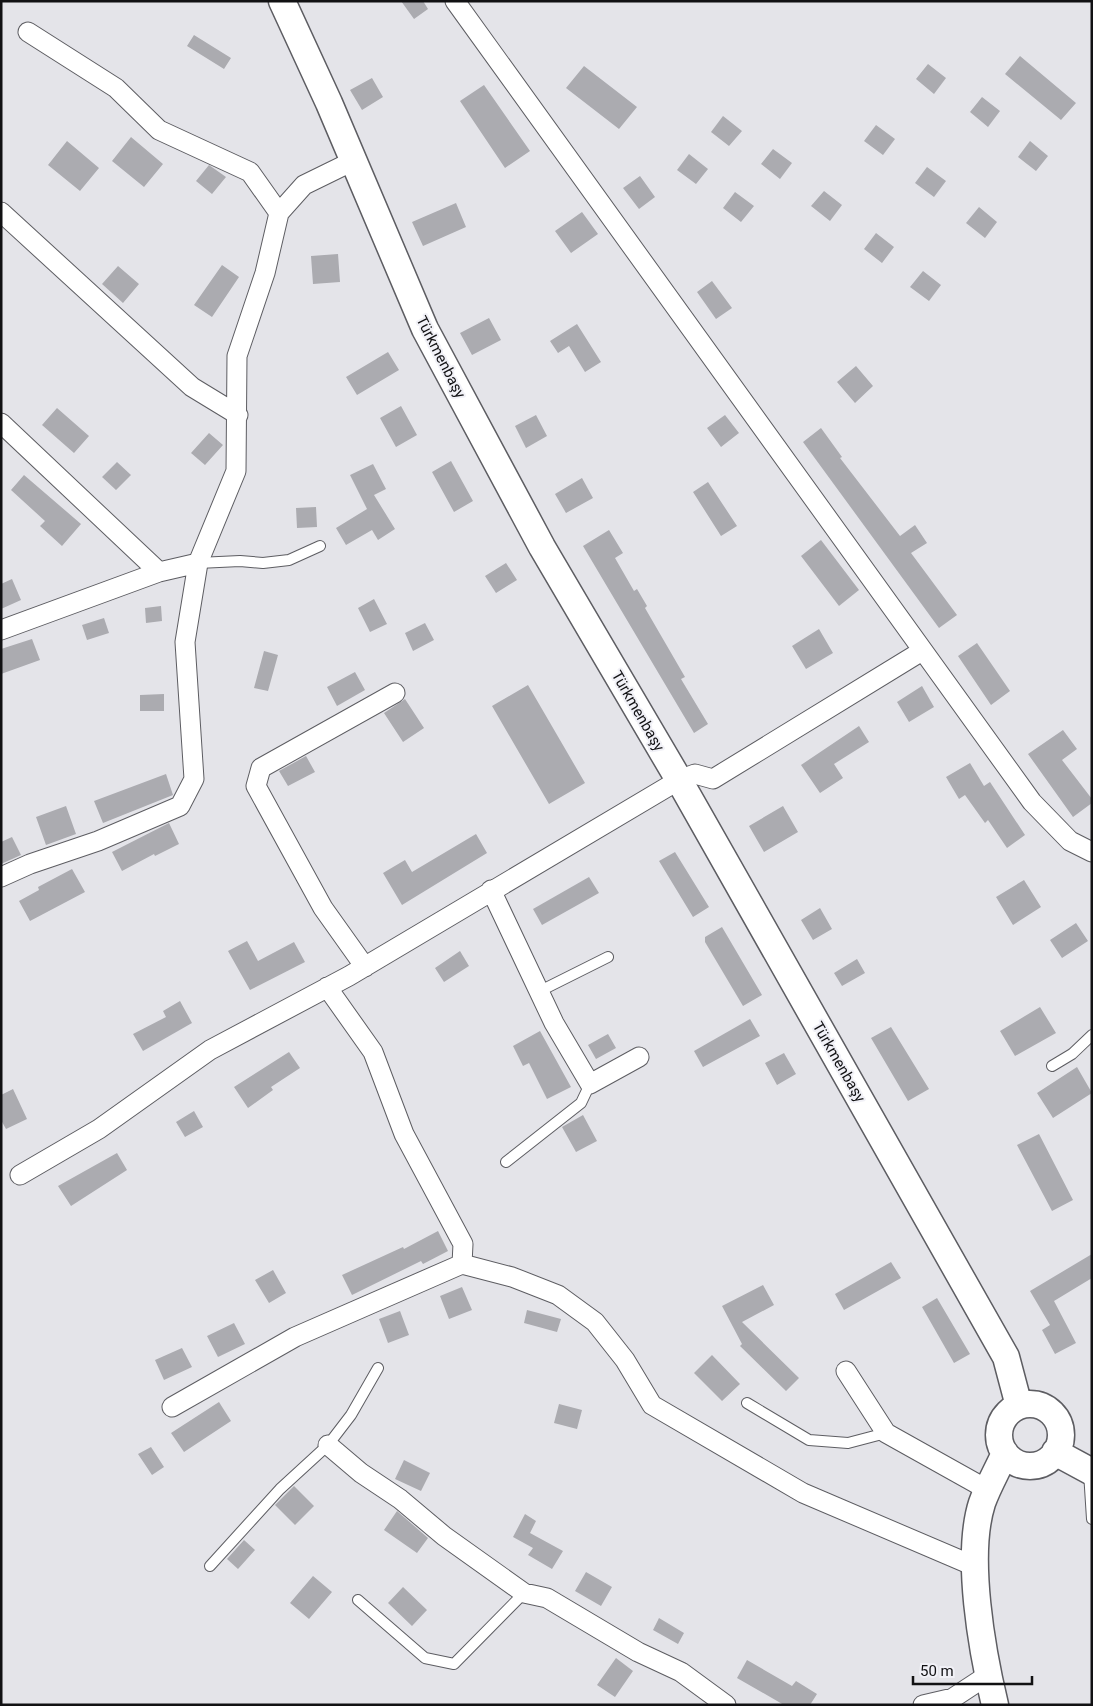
<svg xmlns="http://www.w3.org/2000/svg" width="1093" height="1706" viewBox="0 0 1093 1706" font-family="Roboto,sans-serif">
  <style>
    .building { fill: #ababb0 }
    .lines { fill: none; stroke-linecap: round; stroke-linejoin: round }
    .lane-casing { stroke: #5d5d62; stroke-width: 12 }
    .street-casing { stroke: #5d5d62; stroke-width: 21 }
    .secondary-casing { stroke: #5d5d62; stroke-width: 29 }
    .lane { stroke: #fff; stroke-width: 10 }
    .street { stroke: #fff; stroke-width: 19 }
    .secondary { stroke: #fff; stroke-width: 26 }
    .labels { text-anchor: middle; dominant-baseline: central; stroke-width: 4; stroke-linejoin: round; paint-order: stroke }
    .street-label { font-size: 15px; fill: #111113; stroke: #f1f1f7 }
  </style>
  <rect width="100%" height="100%" fill="#e4e4e9"/>
  <path class="building" d="M401,1H423L428,9L414,19Z
    M194,35L231,58L224,69L187,46Z
    M1020,56L1076,103L1061,120L1005,74Z
    M928,64L946,78L934,94L916,79Z
    M584,66L637,107L619,129L566,88Z
    M372,78L383,97L362,110L350,90Z
    M484,85L530,151L505,168L460,101Z
    M982,97L1000,111L988,127L970,112Z
    M723,116L742,131L729,146L711,132Z
    M876,125L895,139L883,155L864,141Z
    M131,137L163,164L144,187L112,161Z
    M67,141L99,168L80,191L48,165Z
    M1030,141L1048,156L1036,171L1018,157Z
    M773,149L792,163L780,179L761,164Z
    M689,154L708,169L696,184L677,170Z
    M209,165L226,177L212,194L196,181Z
    M927,167L946,181L934,197L915,183Z
    M640,176L655,197L639,209L623,188Z
    M824,191L842,205L830,221L811,206Z
    M735,192L754,206L741,222L723,208Z
    M456,203L466,227L423,246L412,222Z
    M979,207L997,222L985,238L966,223Z
    M582,212L598,234L571,253L555,231Z
    M876,233L894,247L882,263L864,249Z
    M338,254L340,282L313,284L311,256Z
    M222,265L239,277L212,317L194,305Z
    M118,266L139,284L123,303L102,284Z
    M923,271L941,285L929,301L910,287Z
    M712,281L732,308L716,319L697,292Z
    M489,318L501,340L472,355L460,333Z
    M577,324L601,362L585,372L569,346L558,353L550,341Z
    M388,352L399,370L357,395L346,377Z
    M856,366L873,386L855,403L837,382Z
    M401,406L417,435L396,447L380,418Z
    M57,408L89,436L74,453L42,425Z
    M536,415L547,436L526,448L515,426Z
    M725,415L739,433L721,447L707,428Z
    M821,428L842,457L840,458L900,536L915,525L927,543L911,553L957,615L939,628L803,442Z
    M209,433L223,445L205,465L191,453Z
    M451,461L473,501L454,512L432,472Z
    M117,462L131,475L116,490L102,477Z
    M373,464L386,489L374,495L395,529L378,540L372,530L346,545L336,528L367,509L350,475Z
    M24,475L81,524L62,546L40,526L45,521L11,490Z
    M582,478L593,498L566,513L555,494Z
    M708,482L737,526L721,536L693,492Z
    M316,507L317,527L297,528L296,508Z
    M609,530L623,553L615,558L634,591L637,589L647,606L645,608L685,677L681,679L708,724L694,733L583,546Z
    M821,540L859,590L839,606L801,556Z
    M506,563L517,580L496,593L485,576Z
    M12,579L21,600L1,609V584Z
    M374,599L387,624L370,632L358,608Z
    M161,606L162,621L146,623L145,608Z
    M104,618L109,633L87,640L82,625Z
    M425,623L434,640L413,651L405,633Z
    M819,629L833,653L806,669L792,646Z
    M32,639L40,660L1,674V649Z
    M977,643L1010,691L991,705L958,656Z
    M264,651L278,655L268,691L254,688Z
    M355,672L365,690L337,706L327,687Z
    M528,685L585,783L549,804L492,706Z
    M922,686L934,707L909,722L897,702Z
    M164,694V711H140V695Z
    M405,699L424,728L403,742L384,713Z
    M859,726L869,742L834,764L843,778L820,793L801,765Z
    M1063,730L1077,749L1062,760L1092,799V803L1073,817L1028,754Z
    M306,756L315,772L288,786L279,771Z
    M970,763L984,786L990,782L1025,835L1007,848L988,820L985,823L965,795L959,799L946,777Z
    M166,774L173,795L103,823L94,801Z
    M66,806L76,834L46,845L36,817Z
    M783,806L798,832L764,852L749,826Z
    M169,823L179,844L155,856L154,854L122,871L112,852Z
    M476,834L487,853L402,905L383,873L405,860L412,872Z
    M12,837L21,855L1,864V842Z
    M675,852L709,907L693,917L659,861Z
    M72,869L85,892L30,921L19,901L39,890L38,887Z
    M589,877L599,893L542,925L533,909Z
    M1024,880L1041,907L1013,925L996,897Z
    M820,908L832,929L813,940L801,920Z
    M1076,923L1088,941L1062,958L1050,940Z
    M722,927L762,995L743,1006L705,942V937Z
    M247,941L258,961L294,942L305,962L250,990L228,951Z
    M460,951L469,966L444,982L435,968Z
    M857,959L865,973L842,986L834,973Z
    M180,1001L192,1023L143,1051L133,1034L166,1017L163,1011Z
    M1040,1007L1056,1033L1015,1056L1000,1031Z
    M750,1019L760,1036L703,1067L694,1051Z
    M891,1027L929,1089L908,1101L871,1038Z
    M540,1031L571,1087L547,1099L529,1063L523,1066L513,1046Z
    M608,1034L616,1048L596,1059L588,1045Z
    M289,1052L300,1068L271,1087L273,1090L248,1108L234,1087Z
    M784,1053L796,1074L777,1085L765,1063Z
    M1077,1067L1092,1093L1053,1118L1037,1093Z
    M13,1089L27,1119L6,1129L1,1120V1095Z
    M194,1111L203,1127L185,1137L176,1122Z
    M583,1115L597,1141L576,1152L562,1127Z
    M1039,1134L1073,1200L1052,1211L1017,1145Z
    M117,1153L127,1170L71,1206L58,1186Z
    M438,1231L448,1251L423,1264L421,1261L352,1295L342,1275L403,1247L404,1249Z
    M1092,1254V1278L1054,1301L1076,1343L1055,1354L1042,1330L1050,1325L1030,1291Z
    M891,1262L901,1278L844,1310L835,1294Z
    M273,1270L286,1293L269,1303L255,1280Z
    M763,1285L774,1305L742,1322L799,1378L786,1391L740,1346L742,1344L722,1306Z
    M462,1287L472,1310L449,1319L440,1296Z
    M937,1298L970,1354L954,1363L922,1307Z
    M527,1310L561,1319L557,1332L524,1323Z
    M400,1311L409,1335L388,1343L379,1319Z
    M234,1323L245,1344L218,1357L207,1336Z
    M182,1348L192,1367L164,1380L155,1360Z
    M712,1355L740,1384L722,1401L694,1373Z
    M219,1402L231,1421L184,1452L171,1433Z
    M559,1404L582,1410L577,1429L554,1423Z
    M151,1447L164,1467L152,1475L138,1454Z
    M404,1460L430,1473L421,1491L395,1479Z
    M294,1486L314,1506L295,1525L275,1505Z
    M397,1511L428,1538L417,1553L384,1530Z
    M525,1514L536,1521L530,1533L563,1551L552,1569L528,1555L533,1548L513,1537Z
    M244,1540L255,1550L238,1569L227,1559Z
    M586,1572L612,1587L601,1606L575,1591Z
    M313,1576L332,1592L309,1619L290,1603Z
    M403,1587L427,1610L412,1626L388,1603Z
    M659,1618L684,1633L678,1644L653,1630Z
    M616,1658L633,1671L615,1697L597,1685Z
    M747,1660L792,1686L796,1681L817,1694L810,1705H784L737,1678Z"/>
  <g class="lines">
    <defs>
      <path id="lane" d="M198,563L240,561L263,563L289,560L320,546
        M540,991L608,957
        M1052,1066L1072,1054L1092,1035
        M506,1162L581,1103L590,1084
        M747,1403L809,1440L848,1443L886,1433
        M1089,1472L1092,1519
        M210,1566L280,1489L328,1445L351,1415L378,1368
        M358,1600L425,1658L454,1664L524,1593"/>
      <path id="street" d="M455,1L1032,802L1070,841L1092,852
        M28,32L116,88L159,130L250,172L279,213
        M1,212L192,387L238,415
        M1,423L159,572
        M1,630L159,572L198,563
        M1,877L30,864L98,841L180,806L194,779L185,642L198,563L236,471L237,356L265,273L279,213L304,185L353,161
        M491,890L554,1023L590,1084L639,1057
        M365,967L323,908L256,786L261,768L395,693
        M20,1175L99,1129L210,1050L349,976L679,780L695,774L713,779L922,651
        M462,1264L512,1277L558,1295L595,1322L625,1360L652,1405L803,1493L974,1566
        M846,1371L886,1433L988,1490
        M172,1407L295,1337L462,1264L463,1244L404,1134L373,1052L327,987
        M328,1445L361,1473L400,1499L444,1536L524,1593L547,1598L638,1652L681,1672L726,1705
        M923,1705L953,1698L988,1675"/>
      <path id="secondary" d="M282,1L329,103L425,329L542,547L679,780L1006,1357L1019,1406
        M999 1435a31 31 0 1 1 62 0a31 31 0 1 1-62 0Z
        M1055,1452L1092,1472
        M995,1705C982,1651 965,1556 982,1503C988,1486 998,1469 1005,1453"/>
    </defs>
    <use href="#lane" class="lane-casing"/>
    <use href="#street" class="street-casing"/>
    <use href="#secondary" class="secondary-casing"/>
    <use href="#lane" class="lane"/>
    <use href="#street" class="street"/>
    <use href="#secondary" class="secondary"/>
  </g>
  <g class="labels">
    <g class="street-label">
      <text transform="translate(441 357) rotate(63)">Türkmenbaşy</text>
      <text transform="translate(638 711) rotate(60)">Türkmenbaşy</text>
      <text transform="translate(839 1062) rotate(60)">Türkmenbaşy</text>
    </g>
  </g>
  <rect width="1093" height="1706" fill="none" stroke="#111113" stroke-width="5"/>
  <path d="M913 1676v8h119v-8" fill="none" stroke="#111113" stroke-width="2.5"/>
  <text x="920" y="1676" font-size="15" fill="#111113" stroke="#f1f1f7" stroke-width="4" paint-order="stroke">50 m</text>
</svg>
